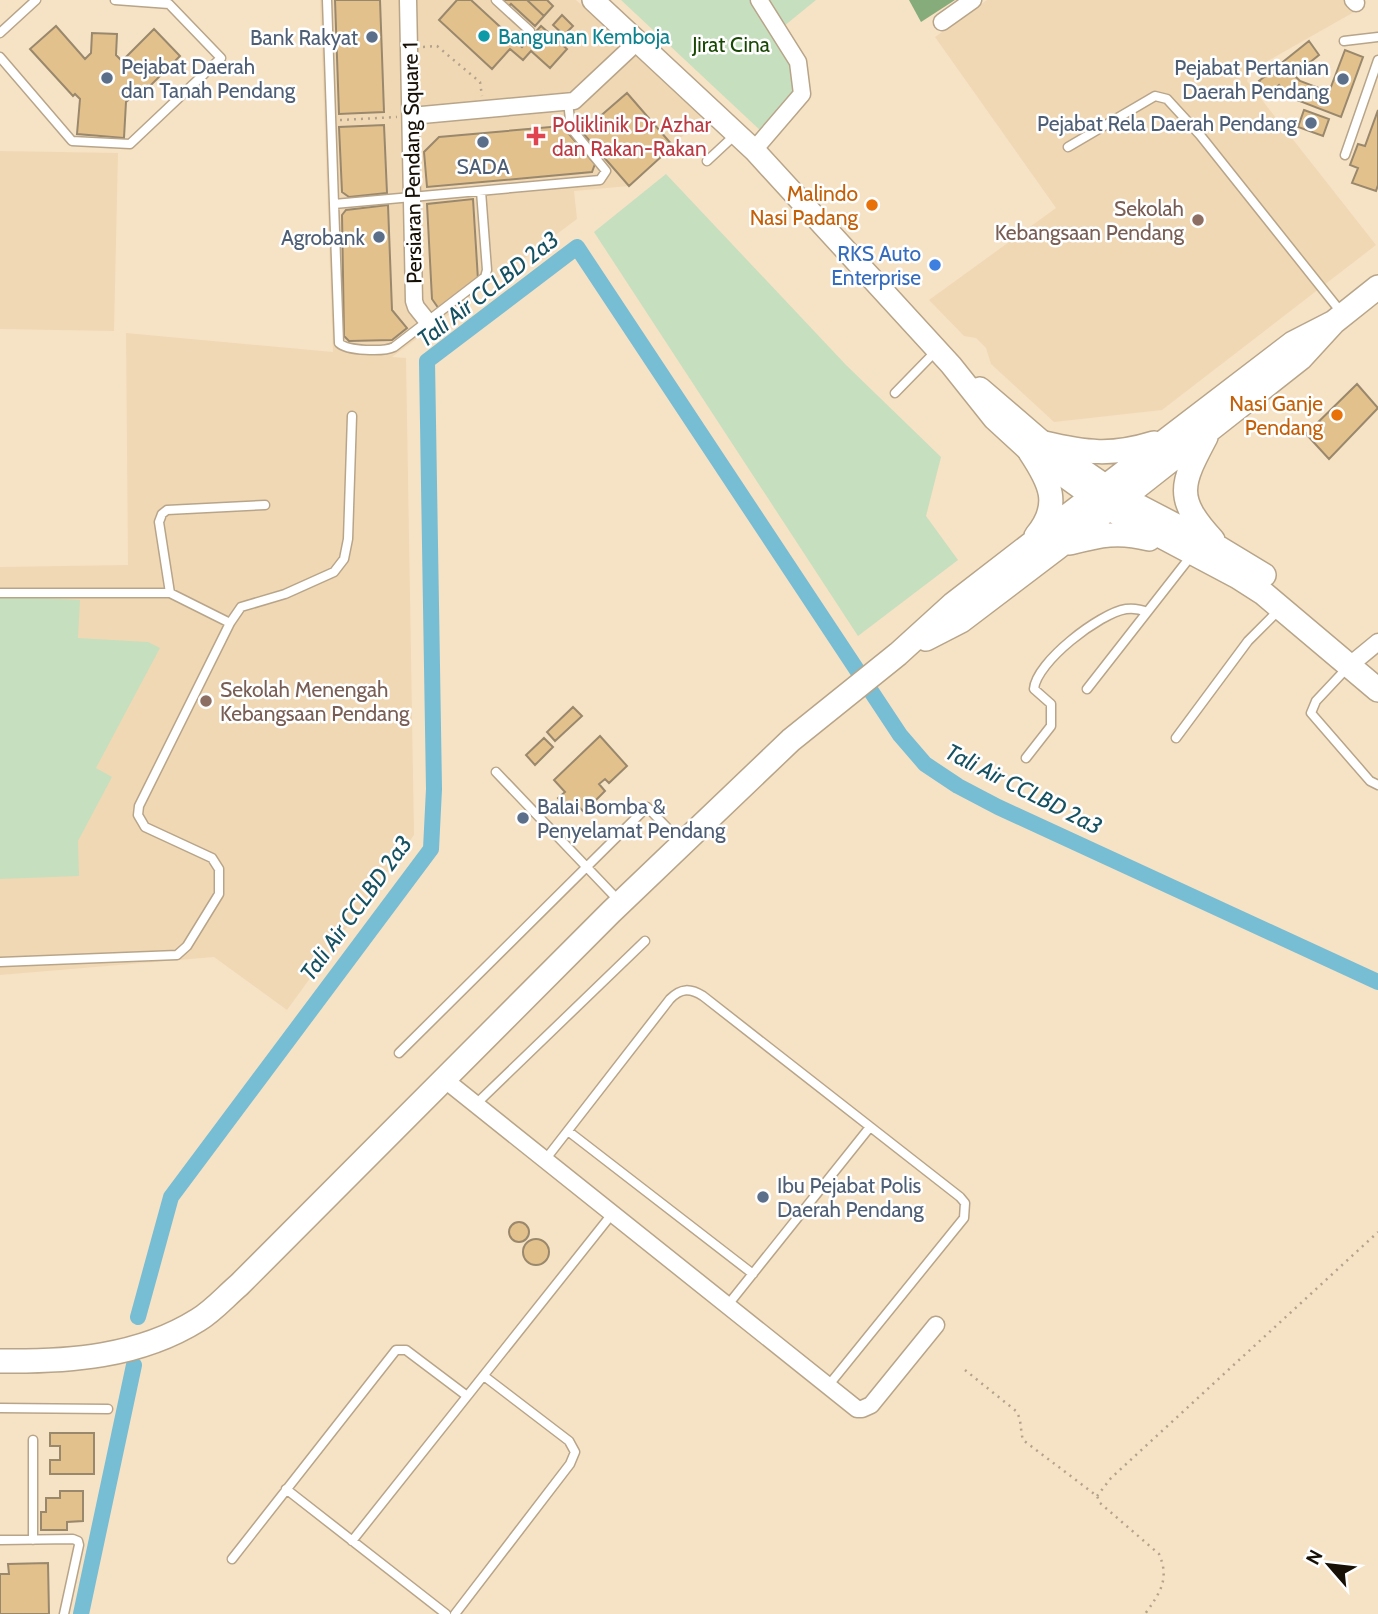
<svg xmlns="http://www.w3.org/2000/svg" width="1378" height="1614" viewBox="0 0 1378 1614" font-family="Cabin,sans-serif">
  <style>
    .built { fill: #f0d8b4 }
    .green { fill: #c6dfbf }
    .forest { fill: #87ac7c }
    .lines { fill: none; stroke-linecap: round; stroke-linejoin: round }
    .canal { stroke: #77bdd4; stroke-width: 16 }
    .building { fill: #e3c18d; stroke: #9a886d; stroke-width: 2 }
    .service-casing { stroke: #b8a589; stroke-width: 11 }
    .minor-casing { stroke: #b8a589; stroke-width: 19 }
    .tertiary-casing { stroke: #b8a589; stroke-width: 24 }
    .secondary-casing { stroke: #b8a589; stroke-width: 26 }
    .path { stroke: #b3a38b; stroke-width: 2.5; stroke-dasharray: 2 5; stroke-linecap: butt }
    .service { stroke: #fff; stroke-width: 8 }
    .minor { stroke: #fff; stroke-width: 16 }
    .tertiary { stroke: #fff; stroke-width: 21 }
    .secondary { stroke: #fff; stroke-width: 23 }
    .culture-dot { fill: #0f9aa8; stroke: #fff; stroke-width: 2.5 }
    .service-dot { fill: #5c6f8a; stroke: #fff; stroke-width: 2.5 }
    .health-dot { fill: #e0444e; stroke: #fff; stroke-width: 2.5 }
    .food-dot { fill: #e8710a; stroke: #fff; stroke-width: 2.5 }
    .education-dot { fill: #8d6e63; stroke: #fff; stroke-width: 2.5 }
    .shop-dot { fill: #3f7fe0; stroke: #fff; stroke-width: 2.5 }
    .labels { text-anchor: middle; dominant-baseline: central; stroke-width: 5; stroke-linejoin: round; paint-order: stroke }
    .culture-label { font-size: 21px; fill: #0d838f; stroke: #fff; text-anchor: start }
    .service-label { font-size: 21px; fill: #4e5e75; stroke: #fff; text-anchor: end }
    .park-label { font-size: 21px; fill: #184803; stroke: #fff }
    .health-label { font-size: 21px; fill: #be3a42; stroke: #fff; text-anchor: start }
    .street-label { font-size: 21px; fill: #171006; stroke: #fff }
    .food-label { font-size: 21px; fill: #c56008; stroke: #fff; text-anchor: end }
    .education-label { font-size: 21px; fill: #785e54; stroke: #fff; text-anchor: end }
    .shop-label { font-size: 21px; fill: #366cbe; stroke: #fff; text-anchor: end }
    .water-label { font-size: 23px; font-style: italic; fill: #165162; stroke: #fff }
  </style>
  <rect width="100%" height="100%" fill="#f6e2c5"/>
  <path class="built" d="M320,0H576L701,117L673,146L629,186L574,191L577,219L392,357L406,358L414,835L287,1010L214,957L0,975V567L128,565L126,333L333,352Z
    M987,0H1344L1354,12L1250,71L1247,81L1376,245L1162,410L1054,422L991,364L986,348L976,338L964,336L929,300L1056,208L935,37Z
    M0,151L118,153L114,331L0,329Z"/>
  <path class="green" d="M621,0H752L795,67L798,92L761,131Z
    M768,0H816L784,26Z
    M666,174L846,365L941,457L926,516L958,560L858,636L594,232Z
    M0,596L80,600L78,638L148,642L160,648L96,768L112,777L78,841L79,876L0,879Z"/>
  <path class="forest" d="M909,0H955L921,22Z"/>
  <g class="lines">
    <path class="canal" d="M138,1317L171,1197L431,849L434,789L427,361L577,247L900,735L925,764L958,786L998,807L1378,982
      M81,1614L134,1365"/>
  </g>
  <path class="building" d="M335,0H380L384,112L339,114Z
    M457,0H471L522,47L541,26L567,49L550,68L531,51L523,60L510,49L492,69L439,20Z
    M501,0H527L544,16L535,26L511,4L508,7Z
    M527,0H547L553,6L544,16Z
    M562,15L573,26L564,35L553,25Z
    M56,26L85,59L91,53L92,33L117,34L116,55L122,61L154,29L180,56L137,99L133,96L126,102L124,138L77,134L80,99L75,94L73,96L30,49Z
    M1309,41L1319,55L1294,75L1300,81L1329,92L1345,50L1363,57L1341,117L1289,97L1279,85L1269,94L1259,81Z
    M627,93L673,146L629,186L582,132Z
    M1304,110L1329,119L1323,136L1298,127Z
    M1378,110V185L1376,191L1352,183L1358,168L1350,165L1358,144L1365,146Z
    M384,125L387,193L349,197L342,192L339,127Z
    M562,126L595,164L592,172L427,187L424,152L439,137Z
    M473,199L478,280L439,309L432,299L427,204Z
    M388,205L392,310L407,328L392,340L349,341L344,336L342,215L346,210Z
    M1357,384L1378,408L1329,459L1306,434Z
    M573,707L582,716L555,741L547,732Z
    M600,736L627,766L609,783L605,779L599,784L605,791L584,812L575,803L568,809L558,798L565,792L554,780Z
    M544,738L553,747L535,765L526,755Z
    M509 1232a10 10 0 1 1 20 0a10 10 0 1 1-20 0Z
    M523 1252a13 13 0 1 1 26 0a13 13 0 1 1-26 0Z
    M50,1433H94V1474H50V1460H60V1446H50Z
    M60,1491H83V1521L67,1522V1530H41V1512H46V1498H60Z
    M48,1563L49,1614H0V1574H9L8,1564Z"/>
  <g class="lines">
    <defs>
      <path id="service" d="M327,0L334,204L600,180L606,171L571,128L568,102
        M496,0L530,31
        M0,33L36,0
        M1344,41L1378,37
        M0,57L72,141L130,144L221,58L169,4L115,0
        M1068,147L1155,96L1167,99L1200,135L1341,312
        M1345,155L1378,60
        M707,161L736,134
        M334,204L339,343C347,351 384,352 394,347L485,277L487,270L481,191
        M895,393L935,352
        M0,593H170L230,623L139,806L138,815L145,827L212,858L219,869V894L187,946L177,955L0,962
        M170,593L159,522L162,514L167,510L265,505
        M230,623L241,607L285,594L334,572L344,559L348,539L352,416
        M1347,668L1316,701L1311,713L1370,781L1378,785
        M1087,689L1191,556
        M1176,738L1248,641L1279,610
        M1026,758L1051,726V704L1034,689C1036,662 1100,613 1126,609C1134,608 1140,609 1147,612
        M496,772L620,902
        M399,1053L647,807L682,843
        M475,1105L645,941
        M568,1131L753,1274
        M545,1160L670,999C681,988 690,988 703,996L960,1197L965,1203L964,1218L828,1386
        M727,1306L870,1127
        M0,1408L108,1409
        M33,1440V1540
        M286,1489L446,1614
        M0,1540L73,1539L78,1541L79,1545L64,1614
        M352,1541L612,1214
        M232,1559L396,1350H406L467,1396
        M455,1614L570,1464L575,1452L569,1441L484,1376"/>
      <path id="minor" d="M408,0L414,301L416,307L428,322
        M1353,0L1356,3
        M942,22L973,0
        M411,116L574,101L638,41
        M754,150L802,94L798,62L759,0
        M1350,665L1378,642
        M444,1079L857,1409H862L871,1405L936,1325"/>
      <path id="tertiary" d="M593,0L754,150L951,365L994,419L1030,452L1105,506
        M980,388L1044,443L1118,494"/>
      <path id="secondary" d="M1206,437C1181,484 1174,498 1213,540
        M1044,443C1086,453 1112,456 1154,443
        M1030,452C1050,482 1062,505 1036,536
        M1123,498L1221,549L1264,575
        M1108,508L1238,577L1263,593L1378,690
        M1070,543C1100,535 1119,531 1149,539
        M926,639L961,621L1123,498L1301,358L1334,322L1378,287
        M0,1361C68,1362 139,1357 198,1320C213,1311 226,1296 239,1285L611,912L791,740L898,654L953,604L1106,486L1293,343L1334,322"/>
    </defs>
    <use href="#service" class="service-casing"/>
    <use href="#minor" class="minor-casing"/>
    <use href="#tertiary" class="tertiary-casing"/>
    <use href="#secondary" class="secondary-casing"/>
    <path class="path" d="M423,47L437,46L480,82L482,96
      M340,120L397,117
      M965,1370L1016,1411C1022,1420 1020,1430 1023,1440L1097,1496L1100,1503L1159,1554C1170,1579 1160,1593 1145,1614
      M1097,1496L1111,1478L1378,1232"/>
    <use href="#service" class="service"/>
    <use href="#minor" class="minor"/>
    <use href="#tertiary" class="tertiary"/>
    <use href="#secondary" class="secondary"/>
  </g>
  <circle class="culture-dot" cx="484" cy="36" r="7"/>
  <g class="service-dot">
    <circle cx="372" cy="37" r="7"/>
    <circle cx="107" cy="78" r="7"/>
    <circle cx="1343" cy="79" r="7"/>
    <circle cx="1311" cy="123" r="7"/>
    <circle cx="483" cy="142" r="7"/>
    <circle cx="379" cy="237" r="7"/>
    <circle cx="523" cy="818" r="7"/>
    <circle cx="763" cy="1197" r="7"/>
  </g>
  <path class="health-dot" d="M532.5 125.5h7v7h7v7h-7v7h-7v-7h-7v-7h7z"/>
  <g class="food-dot">
    <circle cx="872" cy="205" r="7"/>
    <circle cx="1337" cy="415" r="7"/>
  </g>
  <g class="education-dot">
    <circle cx="1198" cy="220" r="7"/>
    <circle cx="206" cy="701" r="7"/>
  </g>
  <circle class="shop-dot" cx="935" cy="265" r="7"/>
  <g class="labels">
    <g class="culture-label">
      <text x="498" y="36">Bangunan Kemboja</text>
    </g>
    <g class="service-label">
      <text x="358" y="37">Bank Rakyat</text>
      <text x="121" y="66" text-anchor="start">Pejabat Daerah<tspan x="121" dy="24">dan Tanah Pendang</tspan></text>
      <text x="1329" y="67">Pejabat Pertanian<tspan x="1329" dy="24">Daerah Pendang</tspan></text>
      <text x="1297" y="123">Pejabat Rela Daerah Pendang</text>
      <text x="483" y="166" text-anchor="middle">SADA</text>
      <text x="365" y="237">Agrobank</text>
      <text x="537" y="806" text-anchor="start">Balai Bomba &amp;<tspan x="537" dy="24">Penyelamat Pendang</tspan></text>
      <text x="777" y="1185" text-anchor="start">Ibu Pejabat Polis<tspan x="777" dy="24">Daerah Pendang</tspan></text>
    </g>
    <g class="park-label">
      <text x="731" y="44">Jirat Cina</text>
    </g>
    <g class="health-label">
      <text x="552" y="124">Poliklinik Dr Azhar<tspan x="552" dy="24">dan Rakan-Rakan</tspan></text>
    </g>
    <g class="street-label">
      <text transform="translate(412 163) rotate(-91)">Persiaran Pendang Square 1</text>
    </g>
    <g class="food-label">
      <text x="858" y="193">Malindo<tspan x="858" dy="24">Nasi Padang</tspan></text>
      <text x="1323" y="403">Nasi Ganje<tspan x="1323" dy="24">Pendang</tspan></text>
    </g>
    <g class="education-label">
      <text x="1184" y="208">Sekolah<tspan x="1184" dy="24">Kebangsaan Pendang</tspan></text>
      <text x="220" y="689" text-anchor="start">Sekolah Menengah<tspan x="220" dy="24">Kebangsaan Pendang</tspan></text>
    </g>
    <g class="shop-label">
      <text x="921" y="253">RKS Auto<tspan x="921" dy="24">Enterprise</tspan></text>
    </g>
    <g class="water-label">
      <text transform="translate(488 289) rotate(-38)">Tali Air CCLBD 2a3</text>
      <text transform="translate(1024 789) rotate(27)">Tali Air CCLBD 2a3</text>
      <text transform="translate(356 908) rotate(-54)">Tali Air CCLBD 2a3</text>
    </g>
  </g>
  <g transform="translate(1329 1565) rotate(298)" stroke="#ffffff" stroke-width="5" paint-order="stroke">
  <path d="M0-5L12 26L0 18L-12 26Z" fill="#171006"/>
  <text y="-10" font-size="19" font-weight="bold" text-anchor="middle" fill="#171006">N</text>
  </g>
</svg>
